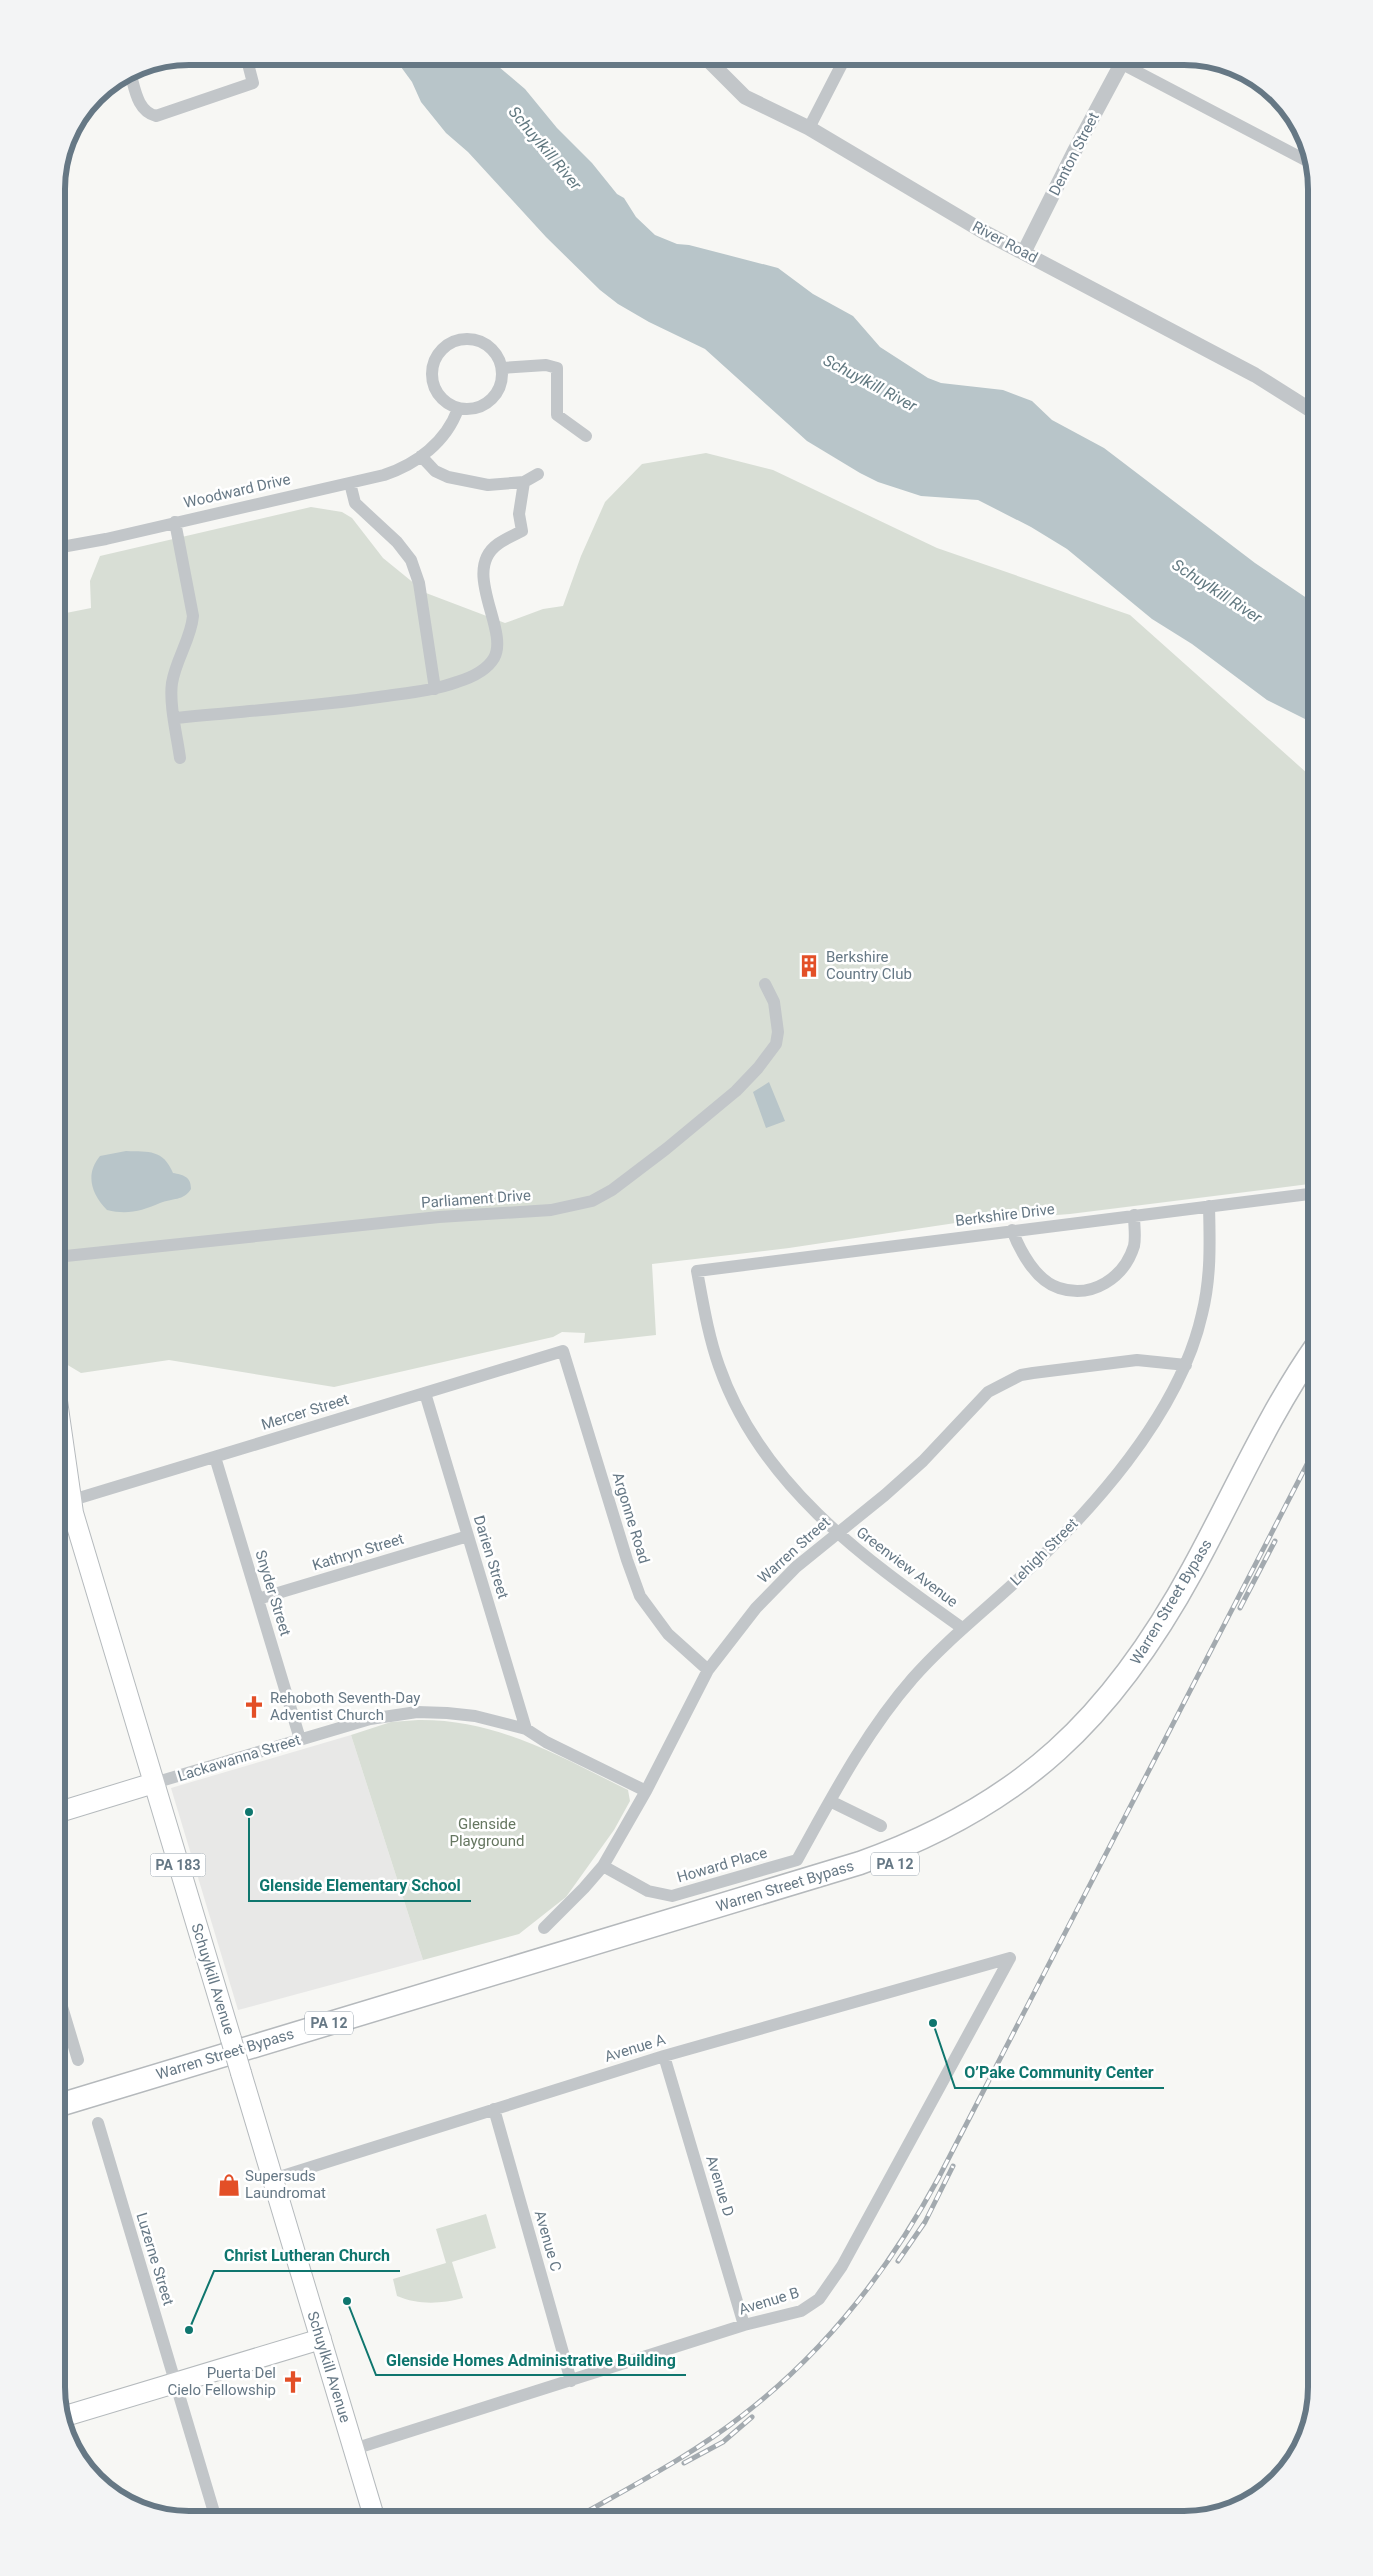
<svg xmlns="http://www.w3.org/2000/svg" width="1373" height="2576" viewBox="0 0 1373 2576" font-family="Roboto,sans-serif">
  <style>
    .built { fill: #e8e8e7 }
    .green { fill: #d8ded5 }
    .water { fill: #b8c5c9 }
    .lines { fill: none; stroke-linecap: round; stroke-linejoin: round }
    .primary-casing { stroke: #b5babd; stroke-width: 22 }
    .motorway-casing { stroke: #b5b9bc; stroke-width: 25 }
    .minor { stroke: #c2c6c9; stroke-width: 12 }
    .tertiary { stroke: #c2c6c9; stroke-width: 15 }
    .primary { stroke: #fff; stroke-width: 20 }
    .motorway { stroke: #fff; stroke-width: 22 }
    .rail-casing { stroke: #a3aaaf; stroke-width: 5 }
    .rail { stroke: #fff; stroke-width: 3; stroke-dasharray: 9; stroke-linecap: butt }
    .primary-bridge-casing { stroke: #b5babd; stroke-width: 22; stroke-linecap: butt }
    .primary-bridge { stroke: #fff; stroke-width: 20 }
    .labels { text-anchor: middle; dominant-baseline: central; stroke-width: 5; stroke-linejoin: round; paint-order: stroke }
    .shield { fill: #fff; stroke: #94a0aa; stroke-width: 1 }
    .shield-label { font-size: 14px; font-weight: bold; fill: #667885 }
    .street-label { font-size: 15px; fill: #667885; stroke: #fff }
    .poi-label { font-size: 15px; fill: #667885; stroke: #fff; text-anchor: start }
    .park-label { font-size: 15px; fill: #667761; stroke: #fff }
    .water-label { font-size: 16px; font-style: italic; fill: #627981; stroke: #fff }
    .rim { fill: none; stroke: #667885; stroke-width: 6 }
    .leader { fill: none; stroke: #0f766e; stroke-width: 2 }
    .callout-dot { fill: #0f766e; stroke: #fff; stroke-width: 2 }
    .callout-label { font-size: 16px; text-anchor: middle; font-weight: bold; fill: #0f766e; stroke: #fff; stroke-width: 5; stroke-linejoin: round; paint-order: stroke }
  </style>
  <rect width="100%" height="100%" fill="#f7f7f4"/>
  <path class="built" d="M351,1735L423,1960L238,2010L171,1788Z"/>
  <path class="green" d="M706,453L773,470L937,548L1130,615L1317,782V1183L1070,1214L962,1222L789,1248L652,1264L656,1335L584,1343L585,1333L562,1332L553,1337L334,1387L169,1360L81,1373L66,1364L56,1288V615L91,608L90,581L100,556L311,507L342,512L352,518L383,558L426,593L505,623L543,609L563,606L581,556L605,502L642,464Z
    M418,1720C497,1719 559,1756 628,1790L630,1801L614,1830L566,1897L519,1934L423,1960L351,1735L391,1722Z
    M486,2214L496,2248L452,2262L463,2298C441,2304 418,2305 397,2296L393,2279L446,2263L436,2229Z"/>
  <path class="water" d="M393,56H486L525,89L557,128L592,163L617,194L624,198L636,217L655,235L677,244L689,245L778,268L813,294L853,316L880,347L928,378L941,383L1003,390L1032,401L1052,420L1104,448L1255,563L1317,605V725L1267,700L1192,644L1152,619L1067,549L1031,527L978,500L921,496L878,482L860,473L807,441L705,349L649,322L618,304L600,290L546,237L468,152L446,133L421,102L412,82Z
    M769,1082L785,1121L766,1128L753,1092Z
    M126,1151C149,1152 163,1149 173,1173C183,1175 191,1176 191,1189C184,1201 172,1198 160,1203C142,1211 127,1215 107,1210C91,1194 85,1174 100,1156Z"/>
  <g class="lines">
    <defs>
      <path id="primary" d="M56,1394L73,1513L231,2039
        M56,1813L154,1783
        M241,2073L375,2520
        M62,2417L321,2339"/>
      <path id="motorway" d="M56,2106L860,1863C1021,1806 1112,1718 1193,1569C1234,1494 1268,1415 1317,1345"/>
    </defs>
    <use href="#primary" class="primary-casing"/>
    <use href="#motorway" class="motorway-casing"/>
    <path class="minor" d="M1109,57L1311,163
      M130,72C135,89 137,111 156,116L253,83L246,56
      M809,128L846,56
      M432 374a35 35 0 1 1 70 0a35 35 0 1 1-70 0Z
      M502,368L546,365L557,368V415L586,436
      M421,456L435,471L448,477L488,485L524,482L538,474
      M350,483L355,503L397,542L411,560L419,583L435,689
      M175,522L193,616C191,639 176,659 172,683C169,704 177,736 180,758
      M56,548L106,539L384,475C417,464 446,442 458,409
      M175,718C243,711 311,707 379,697C405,693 432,691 457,682C470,678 487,670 494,658C510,630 460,571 498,544C505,539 514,535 522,531L519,514L524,482
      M1012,1230C1020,1251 1036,1281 1059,1288C1092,1299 1124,1278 1134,1246C1136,1237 1134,1225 1134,1215
      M56,1257L439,1217L551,1210L592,1201L612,1190L666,1149L736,1091L758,1068L776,1044L778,1032L774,1002L765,984
      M425,1393L526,1729
      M215,1457L300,1739
      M56,1505L563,1351L627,1560L640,1596L668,1634L708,1670
      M258,1599L468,1536
      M962,1628C864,1558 761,1486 719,1366C708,1335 703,1303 697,1271L1317,1193
      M154,1783L370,1719L417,1712L447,1713L475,1716L526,1729L546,1742L646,1791
      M830,1801L881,1826
      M603,1866L648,1891L672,1896L797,1860C832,1797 865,1733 913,1678C943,1644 978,1616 1012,1585C1088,1515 1179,1417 1202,1314C1211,1278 1210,1243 1209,1206
      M544,1928L584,1888L603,1866L646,1791L708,1670L756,1608L796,1567L885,1495L923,1461L988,1392L1021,1375L1033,1373L1137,1360L1186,1365
      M56,1987L78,2060
      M664,2056L744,2325
      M494,2109L571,2381
      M98,2123L216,2519
      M273,2179L664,2056L1010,1958
      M354,2449L744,2325L801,2311L819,2299L842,2266L1010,1958"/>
    <path class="tertiary" d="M704,56L745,97L809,128L984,232L1255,375L1317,414
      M1024,252L1074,152L1125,57"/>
    <use href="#primary" class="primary"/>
    <use href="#motorway" class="motorway"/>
    <defs>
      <path id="rail" d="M1240,1608L1275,1541
        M898,2261L925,2222L953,2166
        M684,2463L723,2442L752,2417
        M572,2520C630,2487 691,2456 743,2415C826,2351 889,2270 939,2177L1317,1445"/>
    </defs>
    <use href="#rail" class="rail-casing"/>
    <use href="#rail" class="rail"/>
    <defs>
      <path id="primary-bridge" d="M231,2039L241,2073"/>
    </defs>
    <use href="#primary-bridge" class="primary-bridge-casing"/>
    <use href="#primary-bridge" class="primary-bridge"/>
  </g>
  <defs>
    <symbol id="building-bare" viewBox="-9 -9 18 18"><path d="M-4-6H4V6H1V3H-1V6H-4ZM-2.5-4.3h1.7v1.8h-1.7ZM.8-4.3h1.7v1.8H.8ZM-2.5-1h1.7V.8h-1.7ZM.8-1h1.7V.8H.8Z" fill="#e34f27" stroke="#fff" stroke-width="2.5" paint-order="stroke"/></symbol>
    <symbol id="church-bare" viewBox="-9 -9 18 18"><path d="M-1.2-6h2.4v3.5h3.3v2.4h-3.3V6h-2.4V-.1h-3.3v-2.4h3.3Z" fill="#e34f27" stroke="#fff" stroke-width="2.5" paint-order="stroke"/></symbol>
    <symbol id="shop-bare" viewBox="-9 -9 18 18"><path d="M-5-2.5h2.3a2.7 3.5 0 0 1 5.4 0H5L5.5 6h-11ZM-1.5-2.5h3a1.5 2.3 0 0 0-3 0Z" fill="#e34f27" stroke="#fff" stroke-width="2.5" paint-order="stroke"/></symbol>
  </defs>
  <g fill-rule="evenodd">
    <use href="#building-bare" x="793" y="950" width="32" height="32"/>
    <use href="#church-bare" x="238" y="1691" width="32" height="32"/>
    <use href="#shop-bare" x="213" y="2169" width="32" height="32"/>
    <use href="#church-bare" x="277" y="2366" width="32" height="32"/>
  </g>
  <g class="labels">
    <g class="shield">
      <rect x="871" y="1852.5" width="48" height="23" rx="4"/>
      <rect x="150.5" y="1853.5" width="55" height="23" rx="4"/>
      <rect x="305" y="2011.5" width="48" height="23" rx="4"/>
    </g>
    <g class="shield-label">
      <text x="895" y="1864">PA 12</text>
      <text x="178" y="1865">PA 183</text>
      <text x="329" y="2023">PA 12</text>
    </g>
    <g class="street-label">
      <text transform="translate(1074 154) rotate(-63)">Denton Street</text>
      <text transform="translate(1005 242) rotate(28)">River Road</text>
      <text transform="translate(237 491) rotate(-13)">Woodward Drive</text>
      <text transform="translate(476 1199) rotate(-4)">Parliament Drive</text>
      <text transform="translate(1005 1215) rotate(-7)">Berkshire Drive</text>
      <text transform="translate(305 1412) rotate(-17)">Mercer Street</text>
      <text transform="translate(631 1518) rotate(73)">Argonne Road</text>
      <text transform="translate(794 1550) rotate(-42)">Warren Street</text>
      <text transform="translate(358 1552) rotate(-17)">Kathryn Street</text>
      <text transform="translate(1044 1552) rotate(-45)">Lehigh Street</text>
      <text transform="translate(491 1557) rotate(73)">Darien Street</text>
      <text transform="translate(907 1567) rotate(37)">Greenview Avenue</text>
      <text transform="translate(273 1593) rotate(73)">Snyder Street</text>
      <text transform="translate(1171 1602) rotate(-59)">Warren Street Bypass</text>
      <text transform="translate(239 1758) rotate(-17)">Lackawanna Street</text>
      <text transform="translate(722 1865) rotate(-16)">Howard Place</text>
      <text transform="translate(785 1886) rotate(-17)">Warren Street Bypass</text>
      <text transform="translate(213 1979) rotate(73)">Schuylkill Avenue</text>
      <text transform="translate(635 2048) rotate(-17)">Avenue A</text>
      <text transform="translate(225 2054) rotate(-17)">Warren Street Bypass</text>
      <text transform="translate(720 2186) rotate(73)">Avenue D</text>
      <text transform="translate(548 2241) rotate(74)">Avenue C</text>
      <text transform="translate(155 2259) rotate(73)">Luzerne Street</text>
      <text transform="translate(769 2301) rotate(-17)">Avenue B</text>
      <text transform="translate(329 2367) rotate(73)">Schuylkill Avenue</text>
    </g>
    <g class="poi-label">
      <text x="826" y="957">Berkshire<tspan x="826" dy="17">Country Club</tspan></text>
      <text x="270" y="1698">Rehoboth Seventh-Day<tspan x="270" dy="17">Adventist Church</tspan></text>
      <text x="245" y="2176">Supersuds<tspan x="245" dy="17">Laundromat</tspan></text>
      <text x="276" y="2373" text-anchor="end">Puerta Del<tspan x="276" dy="17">Cielo Fellowship</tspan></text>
    </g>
    <g class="park-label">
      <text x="487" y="1824">Glenside<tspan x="487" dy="17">Playground</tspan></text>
    </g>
    <g class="water-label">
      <text transform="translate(545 148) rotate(50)">Schuylkill River</text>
      <text transform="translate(870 383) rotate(28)">Schuylkill River</text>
      <text transform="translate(1217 591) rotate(33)">Schuylkill River</text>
    </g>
  </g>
  <path d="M0 0H1373V2576H0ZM189 65H1184A124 124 0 0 1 1308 189V2387A124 124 0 0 1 1184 2511H189A124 124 0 0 1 65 2387V189A124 124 0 0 1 189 65Z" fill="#f3f4f5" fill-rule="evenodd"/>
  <path class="rim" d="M189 65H1184A124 124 0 0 1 1308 189V2387A124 124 0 0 1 1184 2511H189A124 124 0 0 1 65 2387V189A124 124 0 0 1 189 65Z"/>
  <path class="leader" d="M249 1812L249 1901H471M933 2023L955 2088H1164M189 2330L214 2271H400M347 2301L376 2375H686"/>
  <g class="callout-dot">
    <circle cx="249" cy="1812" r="5"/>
    <circle cx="933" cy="2023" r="5"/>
    <circle cx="189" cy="2330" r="5"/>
    <circle cx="347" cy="2301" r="5"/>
  </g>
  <g class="callout-label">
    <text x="360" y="1891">Glenside Elementary School</text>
    <text x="1059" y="2078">O’Pake Community Center</text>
    <text x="307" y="2261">Christ Lutheran Church</text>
    <text x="531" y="2366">Glenside Homes Administrative Building</text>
  </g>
</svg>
